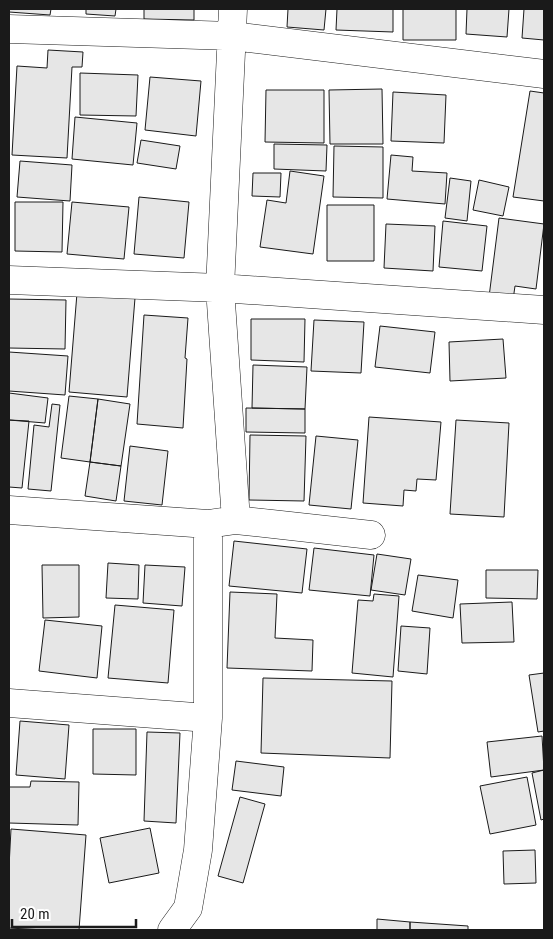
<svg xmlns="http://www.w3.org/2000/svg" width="553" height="939" viewBox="0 0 553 939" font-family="'Roboto Condensed',sans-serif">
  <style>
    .building { fill: #e6e6e6; stroke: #1a1a1a }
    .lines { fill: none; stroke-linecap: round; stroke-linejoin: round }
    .minor-casing { stroke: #1a1a1a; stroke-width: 29 }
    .minor { stroke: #fff; stroke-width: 28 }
  </style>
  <rect width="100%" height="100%" fill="#fff"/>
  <path class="building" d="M9,9H51L50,15L9,12Z
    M86,9H116L115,16L86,14Z
    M144,9H194V20L144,19Z
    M288,9H326L324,30L287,27Z
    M337,9H393V32L336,30Z
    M403,9H456V40H403Z
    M467,9H509L507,37L466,34Z
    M524,9H544V40L522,38Z
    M48,50L83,52L82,67H72L67,158L12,155L17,66L47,68Z
    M80,73L138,75L136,116L80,115Z
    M150,77L201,81L196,136L145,130Z
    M382,89L383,144H330L329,90Z
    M266,90H324V143L265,142Z
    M530,91L544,93V201L513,197Z
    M393,92L446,95L444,143L391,141Z
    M75,117L137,123L133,165L72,159Z
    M141,140L180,146L176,169L137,163Z
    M274,144L327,145L326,171L274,169Z
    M334,146L383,147V198L333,197Z
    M391,155L413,157L412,171L447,173L445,204L387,199Z
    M20,161L72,165L70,201L17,197Z
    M290,171L324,176L313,254L260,247L267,200L286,203Z
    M253,173H281L280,197L252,196Z
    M450,178L471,181L467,221L445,218Z
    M479,180L509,187L503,216L473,210Z
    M139,197L189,202L184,258L134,254Z
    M15,202H63L62,252L15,251Z
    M72,202L129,207L124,259L67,254Z
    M327,205H374V261H327Z
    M499,218L544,224L536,289L515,286L513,300L489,297Z
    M443,221L487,226L482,271L439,267Z
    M386,224L435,226L433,271L384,268Z
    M77,293L135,298L127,397L69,392Z
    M9,299L66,300L65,349L9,348Z
    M144,315L188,318L185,358L187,359L183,428L137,424Z
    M251,319H305L304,362L251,360Z
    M314,320L364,322L361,373L311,371Z
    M380,326L435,332L430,373L375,367Z
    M503,339L506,378L450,381L449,342Z
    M9,352L68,356L65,395L9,391Z
    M253,365L307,367L305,409L252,408Z
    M9,393L48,398L45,423L9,420Z
    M69,396L98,399L90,462L61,458Z
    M98,399L130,404L121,466L90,462Z
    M52,404L60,405L51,491L28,489L34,425L49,427Z
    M246,408L305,409V433L246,432Z
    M369,417L441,422L436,480L417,479L416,491L404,490L403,506L363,503Z
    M9,420L29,421L22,488L9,487Z
    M456,420L509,423L504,517L450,514Z
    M250,435L306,436L304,501L249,500Z
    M316,436L358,440L351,509L309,505Z
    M130,446L168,451L162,505L124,501Z
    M90,462L121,466L116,501L85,496Z
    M234,541L307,549L302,593L229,586Z
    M314,548L374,555L370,596L309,590Z
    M377,554L411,559L405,595L371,590Z
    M108,563L139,565L138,599L106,598Z
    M42,565H79V617L43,618Z
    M145,565L185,567L182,606L143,603Z
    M486,570H538L537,599L486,598Z
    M418,575L458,580L453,618L412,611Z
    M230,592L277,594L275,638L313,640L312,671L227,668Z
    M374,594L399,596L393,677L352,673L358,600L373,601Z
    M512,602L514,642L462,643L460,604Z
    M115,605L174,610L168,683L108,678Z
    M45,620L102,626L97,678L39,671Z
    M401,626L430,628L427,674L398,671Z
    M544,673V731L538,732L529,675Z
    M263,678L392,681L390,758L261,753Z
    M20,721L69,725L65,779L16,775Z
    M93,729H136V775L93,774Z
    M147,732L180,733L176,823L144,821Z
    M542,736L544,770L491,777L487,742Z
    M236,761L284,767L281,796L232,790Z
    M544,770V819L541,820L532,773Z
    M527,777L536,825L490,834L480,786Z
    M31,781L79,782L78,825L9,823V787H30Z
    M240,797L265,804L243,883L218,876Z
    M150,828L159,873L109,883L100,838Z
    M11,829L86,835L79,930H45L9,928V867Z
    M535,850L536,883L504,884L503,851Z
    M377,919L410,922V930H377Z
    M410,922L468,926V930H410Z"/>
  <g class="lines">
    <defs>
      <path id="minor" d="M233,9L220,288L236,520
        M9,29L232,36L544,74
        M9,280L220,288L544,310
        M9,510L208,524L236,520L371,535
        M9,703L208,718
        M172,930L188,908L198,850L208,718V524"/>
    </defs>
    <use href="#minor" class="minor-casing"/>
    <use href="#minor" class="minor"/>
  </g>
  <rect width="553" height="939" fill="none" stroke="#1a1a1a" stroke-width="20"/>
  <path d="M12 919v8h124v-8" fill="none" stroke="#1a1a1a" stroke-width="2.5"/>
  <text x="20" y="919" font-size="15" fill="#1a1a1a" stroke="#ffffff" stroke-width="4" paint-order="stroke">20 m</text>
</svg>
